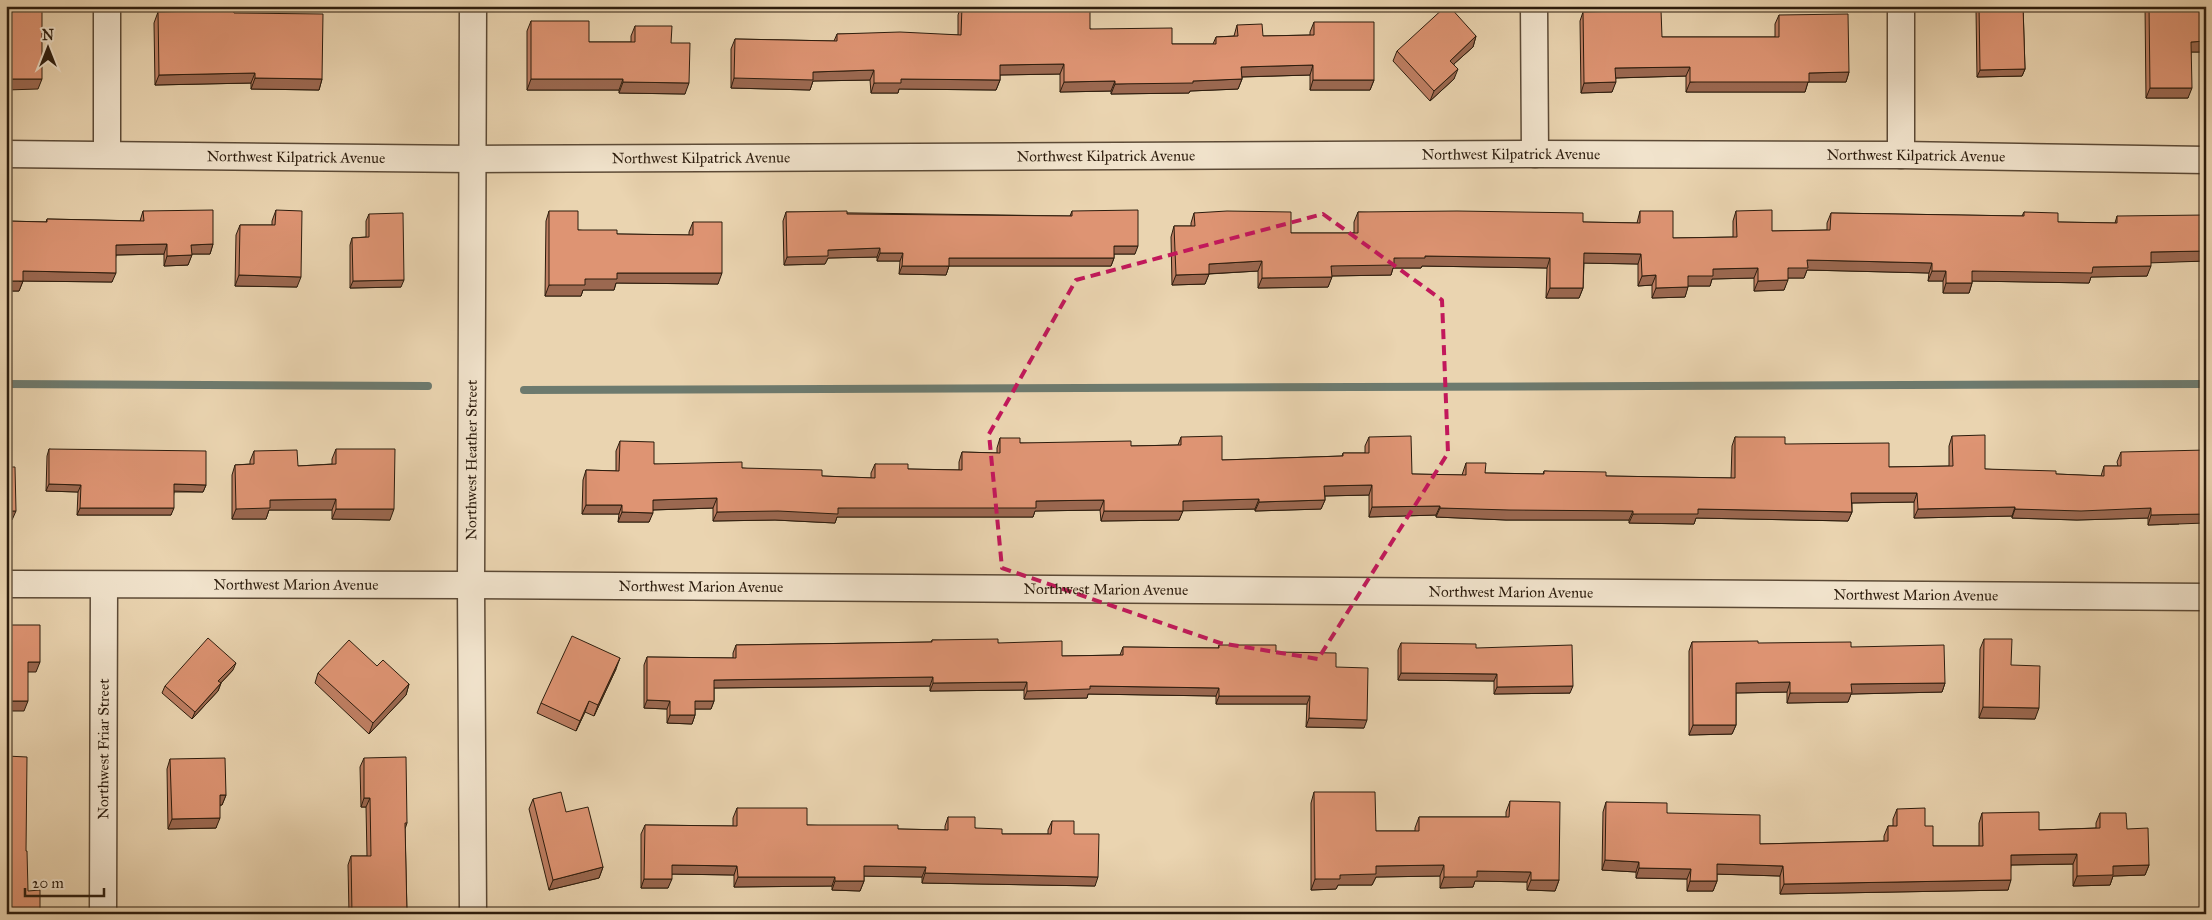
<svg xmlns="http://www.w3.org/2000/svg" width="2212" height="920" viewBox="0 0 2212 920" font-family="'IM FELL Great Primer',serif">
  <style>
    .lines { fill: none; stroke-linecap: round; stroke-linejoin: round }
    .stream { stroke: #6d7a6e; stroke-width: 8 }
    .street-casing { stroke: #5c4a36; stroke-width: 29 }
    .street { stroke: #f1e3cc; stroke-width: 26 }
    .wall { fill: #bf7f63; stroke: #2c1c0d }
    .shaded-wall { fill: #9b6850; stroke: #2c1c0d }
    .building { fill: #de9473; stroke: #2c1c0d }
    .marked { fill: none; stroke: #c2185b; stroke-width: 4; stroke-dasharray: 10 6; stroke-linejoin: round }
    .labels { text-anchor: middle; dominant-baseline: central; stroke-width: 5; stroke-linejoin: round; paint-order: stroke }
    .street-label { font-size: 15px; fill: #2c1c0d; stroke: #f1e3cc }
  </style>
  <rect width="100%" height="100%" fill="#ead4b0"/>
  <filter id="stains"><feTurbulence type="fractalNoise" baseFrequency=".004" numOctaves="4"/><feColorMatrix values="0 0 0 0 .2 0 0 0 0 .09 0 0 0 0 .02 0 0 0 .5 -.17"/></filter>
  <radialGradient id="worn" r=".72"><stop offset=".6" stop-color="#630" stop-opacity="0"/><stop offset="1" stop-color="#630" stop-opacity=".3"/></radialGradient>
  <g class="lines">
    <path class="stream" d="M6,384L428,386
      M524,390L2206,384"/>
    <defs>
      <g id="street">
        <path d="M1534,6L1535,154"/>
        <path d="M1901,6V155"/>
        <path id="s1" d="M6,154L472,159L1535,154L1901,155L2206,160"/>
        <path d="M107,154V6"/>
        <path id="s2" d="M6,584L471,585L2206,597"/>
        <path id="s3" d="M103,914L104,585"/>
        <path id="s4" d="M473,914L471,585L473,6"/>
      </g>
    </defs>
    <use href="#street" class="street-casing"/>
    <use href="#street" class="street"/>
  </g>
  <path class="wall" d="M961,6L1042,8V6H1067V9L1090,29L1172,44H1213L1216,37L1234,36L1237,25L1263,36L1310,35V32L1314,22L1374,80L1370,90H1310V75L1242,77V79L1238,89L1190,91L1189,93L1111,94V91L1060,92V74L1000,75V80L996,90L899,89L898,93H871L870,80L813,81L810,90L731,88V49L735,39L834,41L837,34L958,35V15Z
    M1977,6H2023L2025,69L2022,76L1977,77L1976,10Z
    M2145,6H2206V50L2205,52H2191L2188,98H2146Z
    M158,12L234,13L322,79L319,90L251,89V83L155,85L154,23Z
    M1583,12L1662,37H1775V24L1779,15L1849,72L1846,82H1808L1805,92H1686V76L1616,78L1612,92L1581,93L1580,21Z
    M531,21L589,42H631V36L635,26L671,43L685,94L619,93V90H527V31Z
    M1476,36L1473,47L1454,64V79L1430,101L1393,61L1397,51Z
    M276,210L297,287L235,286L236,235L240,225H272V221Z
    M143,211L213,244L210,254H192L188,265L164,266V254L116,255L112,282L23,281L19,291H6V221L46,222L47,219L140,221Z
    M549,211L578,230L617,234L689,235V232L693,222L718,284L616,283L614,290H583L581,296H545L546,221Z
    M1072,211L1135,254H1114V258L1111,266H949L946,275L899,274L900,261H877V257L828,258L825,264L784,265L783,221L786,212L1070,216Z
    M1640,211L1673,238L1733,237V221L1736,211L1772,231L1827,230V223L1831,213L2022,216L2024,212L2058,222L2115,223L2117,216L2206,261L2151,262L2147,276L2091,277L2089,283L1972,281V283L1969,293H1943V281H1928L1929,273L1807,270L1804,278H1788L1784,290L1754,291V278L1712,279L1710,286H1688L1685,297L1652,298V285L1638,286V264L1584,263L1583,288L1579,298H1546L1547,268L1422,266L1421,268H1393L1391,275L1332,276L1328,287L1258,288V271L1209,274L1205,284L1172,285L1171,237L1174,226H1191V223L1194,213L1291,233H1354V222L1358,212L1583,222L1637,223Z
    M369,214L401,287L350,288V245L352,238L366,237V221Z
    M1952,436L1985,469L2056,474L2101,476L2104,466H2118L2117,462L2121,452L2179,524L2148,525V518L2077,520L2012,518V516L1914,518V502L1852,503V512L1848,521L1696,518L1694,524L1629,523V520H1506L1436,517V515L1369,517V495L1325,496V500L1321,509L1255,511V509L1183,510L1179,520L1101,521L1100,510L1035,511L1033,517H837L835,523L775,520L713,521V508L653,510L649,522H618L619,514H582L583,480L586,470L616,471V451L620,441L654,464L742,468L822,476L871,478V473L875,464L908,469L959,470V462L962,452L997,453V448L1000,438L1020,443L1131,446L1178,445L1181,437L1222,460L1342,456L1343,453H1365V446L1369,437L1412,474L1462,475L1466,463L1485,473L1543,474L1544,471L1606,476L1731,478L1732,446L1735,437L1785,444L1889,467L1949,466V446Z
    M49,449L206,485L203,492H174L171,515H77L78,492L46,491L47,456Z
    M336,449L390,520L332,519V510H269L266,519H232V475L235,465L250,464V461L254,451L298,466L332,464V459Z
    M1984,639L2011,665L2035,719L1979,718L1980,649Z
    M932,640L998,643L1062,656L1120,655L1123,647L1218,648L1219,645L1276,652L1336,667L1364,728L1306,727L1307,704H1216V696L1088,694L1087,698L1024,699V690L930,691V686L714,688V701L711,709H695V715L692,724L667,723V709L644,708V665L647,657L733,658V653L736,645L931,642Z
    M1692,642L1851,647L1945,683L1942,692L1851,694L1848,702L1787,703V692L1736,693V725L1732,734L1689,735V651Z
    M1401,643L1570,693L1494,694V681L1398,680V650Z
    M377,666L409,684L406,695L369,734L315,683L318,673Z
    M616,669L594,716L585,712L576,731L537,713L541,703Z
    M233,670L221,683L218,691L192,719L162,693L165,686Z
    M364,758L407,823L405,829L407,914H349L348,865L351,856H367L366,807H361L360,767Z
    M170,759L226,795L222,805H220L216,828L168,829L167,769Z
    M1314,792L1376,831H1415V828L1419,817H1506V812L1510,801L1559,880L1555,891L1527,890V882L1475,881L1473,887L1440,888V876L1376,877L1372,885H1338L1336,889L1311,890V803Z
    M533,799L566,812L603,867L599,878L549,890L529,809Z
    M1606,802L1667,813L1760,844L1884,841V836L1888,826H1893V819L1897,809L1925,826L1933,846H1979V823L1982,813L2039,830L2096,828V823L2100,813L2127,829L2149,865L2145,875L2113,876L2110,885L2073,886V864L2011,865L2008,890L1780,894V876L1717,874V881L1713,891H1687V879L1636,878V872L1602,870L1603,812Z
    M737,808L807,825L898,829L945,830V826L948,817L975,828L1002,834H1048V830L1052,821L1074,834L1095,886L922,883V877L864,876V881L860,891L832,890V886L734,887V875L672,874L668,888H641V834L645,825L733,826V818Z"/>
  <path class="shaded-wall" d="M1476,36L1473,47L1446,71L1450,61Z
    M2206,41L2205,52H2187L2191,42Z
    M1064,64L1060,74L997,75L1000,65Z
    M1313,65L1310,75L1238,77L1241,67Z
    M1690,67L1686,76L1612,78L1615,68Z
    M1458,69L1454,79L1430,101L1434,91Z
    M2025,69L2022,76L1977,77L1980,70Z
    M874,70L870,80L813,81L810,90L731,88L734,78L813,72Z
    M1849,72L1846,82H1808L1805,92H1686L1690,82L1809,73Z
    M255,73L251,83L155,85L159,75Z
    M255,78L322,79L319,90L251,89Z
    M6,79H42L38,89L6,90Z
    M531,79H623L619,90H527Z
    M901,79L1000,80L996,90L899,89L898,93H871L874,83Z
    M1242,79L1238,89L1190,91L1189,93L1111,94L1115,84Z
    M1313,80H1374L1370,90H1310Z
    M1115,81L1111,91L1060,92L1064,82Z
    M623,82L689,83L685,94L619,93Z
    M1616,82L1612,92L1581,93L1584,83Z
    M2150,88H2192L2188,98H2146Z
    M167,244L164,254L113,255L116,245Z
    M213,244L210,254H188L191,245Z
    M1114,246H1138L1135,254H1111Z
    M880,248L877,257L828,258L825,264L784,265L787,257L828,250Z
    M2206,251V261L2147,263L2151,252Z
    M880,253H903L900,261H877Z
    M1584,253L1641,254L1638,264L1580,263Z
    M192,255L188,265L164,266L167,256Z
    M1425,256L1550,258L1547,268L1422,266L1421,268H1393L1391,275L1328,276L1331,266L1394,258Z
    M949,258H1114L1111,266H946Z
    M1807,260L1932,263L1929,273L1807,270L1804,278H1784L1788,268Z
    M1262,261L1258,271L1205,274L1209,264Z
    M902,266H949L946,275L899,274Z
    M2151,266L2147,276L2091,277L2089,283L1969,281L1972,271L2093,267Z
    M1758,268L1754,278L1712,279L1710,286H1685L1688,276L1713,269Z
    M23,271L116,273L112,282L19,281Z
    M1932,271H1946L1943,281H1928Z
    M617,273H722L718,284L616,283L614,290H583L581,296H545L549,285L585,279Z
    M1209,274L1205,284L1172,285L1176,275Z
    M239,275L301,277L297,287L235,286Z
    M1656,275L1652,285L1638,286L1642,276Z
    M1332,277L1328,287L1258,288L1262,278Z
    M404,280L401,287L350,288L353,281Z
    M1788,280L1784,290L1754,291L1758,281Z
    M6,281H23L19,291H6Z
    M1946,283H1972L1969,293H1943Z
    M1688,287L1685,297L1652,298L1656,288Z
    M1550,288H1583L1579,298H1546Z
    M49,484L81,485L78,492L46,491Z
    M174,484L206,485L203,492L172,491Z
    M1372,485L1369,495L1321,496L1324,486Z
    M1851,493H1917L1914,502L1848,503Z
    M717,498L713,508L650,510L653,500Z
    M336,499L332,510H269L266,519H232L236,509L270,500Z
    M1259,499L1255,509L1179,511L1183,501Z
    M1104,500L1100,510L1035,511L1033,517H837L835,523L775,520L713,521L717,512L1036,501Z
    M1325,500L1321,509L1255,511L1259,502Z
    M586,505H622L619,514H582Z
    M1440,506L1436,515L1369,517L1372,507Z
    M2015,507L2012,516L1914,518L1918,509Z
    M80,508H174L171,515H77Z
    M1440,508L1633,511L1629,520H1506L1436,517Z
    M2151,508L2148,518L2077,520L2012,518L2015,509Z
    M336,509H394L390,520L332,519Z
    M1698,509L1852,512L1848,521L1696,518L1694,524L1629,523L1633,514Z
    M6,511H16L12,520H6Z
    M1104,511H1183L1179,520L1101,521Z
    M622,512L653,513L649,522H618Z
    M2206,514V523L2148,525L2151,515Z
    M620,658L616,669L594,716L598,705Z
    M28,662H40L36,672H24Z
    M236,663L233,670L216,688L218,681Z
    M1401,673L1497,674L1494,681L1398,680Z
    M933,677L930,686L711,688L714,680Z
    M1027,682L1024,690L930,691L933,683Z
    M1790,682L1787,692L1732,693L1736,683Z
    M221,683L218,691L192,719L195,712Z
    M1945,683L1942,692L1851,694L1848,702L1787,703L1790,693L1851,684Z
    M409,684L406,695L369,734L373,723Z
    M1090,686L1219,688L1216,696L1088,694L1087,698L1024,699L1027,691Z
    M1573,686L1570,693L1494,694L1497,687Z
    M1219,696H1310L1307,704H1216Z
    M647,700L670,701L667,709L644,708Z
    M6,701H28L24,711H6Z
    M589,701L585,712L576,731L580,721Z
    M695,701H714L711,709H692Z
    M1983,707L2039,708L2035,719L1979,718Z
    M670,715H695L692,724L667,723Z
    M1309,718L1367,720L1364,728L1306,727Z
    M1693,725H1736L1732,734L1689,735Z
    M220,795H226L222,805H216Z
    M364,798H370L366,807H361Z
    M220,818L216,828L168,829L172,819Z
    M2077,854L2073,864L2007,865L2011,855Z
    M1605,860L1639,862L1636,872L1602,870Z
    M1717,864L1783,866L1780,876L1714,874Z
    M672,865L737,866L734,875L669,874Z
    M1444,865L1440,876L1376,877L1372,885H1338L1336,889L1311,890L1315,879L1340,875L1376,866Z
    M2149,865L2145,875L2113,876L2110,885L2073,886L2077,876L2113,866Z
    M864,866L926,867L922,877L860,876Z
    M603,867L599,878L549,890L553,880Z
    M1639,868L1691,869L1687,879L1636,878Z
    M1477,871L1531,872L1527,882L1475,881L1473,887L1440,888L1444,877Z
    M925,873L1098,877L1095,886L922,883Z
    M738,877H835L832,886L734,887Z
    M644,879H672L668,888H641Z
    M1531,880H1559L1555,891L1527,890Z
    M2011,880L2008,890L1780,894L1784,884Z
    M835,881H864L860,891L832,890Z
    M1690,881H1717L1713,891H1687Z"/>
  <path class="building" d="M6,6H42V79H6Z
    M962,6L1045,8V6H1067V9L1090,8V29L1172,28V44H1216V37L1238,36L1237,25L1262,24L1263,36L1314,35V22H1374V80H1313V65L1241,67L1242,79L1193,81V83L1115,84V81L1064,82V64L1000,65V80L901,79V83H874V70L813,72V80L734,78L735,39L837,41V34L900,32L961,35Z
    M1446,6H1449L1476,36L1450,61L1458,69L1434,91L1397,51Z
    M1979,6H2023L2025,69L1980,70Z
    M2149,6H2206V41L2191,42L2192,88H2150Z
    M233,10L234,13L323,14L322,79L255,78V73L159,75L158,12Z
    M1661,10L1662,37H1779V15L1848,14L1849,72L1809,73V82H1690V67L1615,68L1616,82L1584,83L1583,12Z
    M531,21H589V42H635V26H672L671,43H690L689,83L623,82V79H531Z
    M213,210V244L191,245L192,255L167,256V244L116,245V273L23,271V281H6V221L47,222V219L144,221L143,211Z
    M276,210L302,211L301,277L239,275L240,225H275Z
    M1138,210V246H1114V258H949V266H902L903,253H880V248L828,250V256L787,257L786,212L847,211V214L1072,216V211Z
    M1772,210V231L1830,230L1831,213L2024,216V212L2058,213V222L2117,223V216L2206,215V251L2151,252V266L2093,267L2092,273L1972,271V283H1946V271H1932V263L1807,260L1808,268H1788V280L1758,281V268L1713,269V276H1688V287L1656,288V275L1642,276L1641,254L1584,253L1583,288H1550V258L1425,256V258H1394V265L1331,266L1332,277L1262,278V261L1209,264V274L1176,275L1174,226H1195L1194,213L1227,211L1291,212V233H1358V212L1457,211L1583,213V222L1640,223V211H1673V238L1737,237L1736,211Z
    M549,211H578V230H617V234L693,235V222H722V273H617V279H585V285H549Z
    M403,213L404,280L353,281L352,238L369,237V214Z
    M1985,435V469L2056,471V474L2104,476V466H2121V452L2206,450V514L2151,515V508L2081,511L2015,509V507L1918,509L1917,493H1851L1852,512L1698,509V514H1633V511L1509,510L1440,508V506L1372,507V485L1324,486L1325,500L1259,502V499L1183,501V511H1104V500L1036,501V508H838V514L778,511L717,512V498L653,500V513L622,512V505H586V470L619,471L620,441L654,442V464L742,462V468L822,470V476L875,478V464H908V469L962,470V452L1000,453V438H1020V443L1131,441V446L1181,445V437L1222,436V460L1343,456V453H1369V437L1411,436L1412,474L1466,475V463H1486L1485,473L1544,474V471L1606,472V476L1735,478V437H1785V444L1889,443V467L1953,466L1952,436Z
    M49,449L206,451V485L174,484V508H80L81,485L49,484Z
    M336,449H395L394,509H336V499L270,500V508L236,509L235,465L254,464V451L297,450L298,466L336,464Z
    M6,467H15L16,511H6Z
    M6,625H40V662H28V701H6Z
    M572,636L620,658L598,705L589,701L580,721L541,703Z
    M208,638L236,663L218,681L221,683L195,712L165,686Z
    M998,639V643L1062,641V656L1123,655V647L1219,648V645H1276V652L1336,653V667L1368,668L1367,720L1309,718L1310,696H1219V688L1090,686V689L1027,691V682L933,683V677L714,680V701H695V715H670V701L647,700V657L736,658V645L932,642V640Z
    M1984,639H2012L2011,665L2040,666L2039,708L1983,707Z
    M349,640L377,666L383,660L409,684L373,723L318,673Z
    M1758,641V643L1851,642V647L1944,645L1945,683L1851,684L1852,693H1790V682L1736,683V725H1693L1692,642Z
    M1401,643L1476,644V648L1572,645L1573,686L1497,687V674L1401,673Z
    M6,756L27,757L26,851H27L28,891L40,890V914H6Z
    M406,757L407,823H405L407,914H352L351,856H371L370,798H364V758Z
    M225,758L226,795H220V818L172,819L170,759Z
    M561,792L566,812L588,807L603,867L553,880L533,799Z
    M1314,792H1375L1376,831H1419V817H1509L1510,801L1560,802L1559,880H1531V872L1477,871V877H1444V865L1376,866V874L1340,875V879H1315Z
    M1606,802L1667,803V813L1760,815V844L1888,841V826H1897V809L1925,808V826H1933V846H1983L1982,813L2039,812V830L2100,828V813H2126L2127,829L2148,828L2149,865L2113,866V875L2077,876V854L2011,855V880L1784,884L1783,866L1717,864V881H1690L1691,869L1639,868V862L1605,860Z
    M737,808H807V825H898V829L948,830V817H975V828L1002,829V834H1051L1052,821H1074V834H1099L1098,877L925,873L926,867L864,866V881H835V877H738L737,866L672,865V879H644L645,825L737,826Z"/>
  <path class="marked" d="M1323,214L1442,300L1448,453L1318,659L1220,643L1002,568L989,434L1076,280Z"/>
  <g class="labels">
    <g class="street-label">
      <text stroke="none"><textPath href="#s1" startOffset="1505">Northwest Kilpatrick Avenue</textPath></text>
      <text stroke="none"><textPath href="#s1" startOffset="1100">Northwest Kilpatrick Avenue</textPath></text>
      <text stroke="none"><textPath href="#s1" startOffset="1910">Northwest Kilpatrick Avenue</textPath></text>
      <text stroke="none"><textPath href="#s1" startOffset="290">Northwest Kilpatrick Avenue</textPath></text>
      <text stroke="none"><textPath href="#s1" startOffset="695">Northwest Kilpatrick Avenue</textPath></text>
      <text stroke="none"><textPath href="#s4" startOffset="454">Northwest Heather Street</textPath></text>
      <text stroke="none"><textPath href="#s2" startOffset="290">Northwest Marion Avenue</textPath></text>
      <text stroke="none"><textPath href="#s2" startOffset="695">Northwest Marion Avenue</textPath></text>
      <text stroke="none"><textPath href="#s2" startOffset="1100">Northwest Marion Avenue</textPath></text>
      <text stroke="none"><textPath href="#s2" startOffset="1505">Northwest Marion Avenue</textPath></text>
      <text stroke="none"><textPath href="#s2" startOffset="1910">Northwest Marion Avenue</textPath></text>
      <text stroke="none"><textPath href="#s3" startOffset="165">Northwest Friar Street</textPath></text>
    </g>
  </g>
  <rect width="2212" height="920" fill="none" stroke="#ead4b0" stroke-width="25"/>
  <rect x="8" y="8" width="2197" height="905" fill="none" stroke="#2c1c0d" stroke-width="2.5"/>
  <rect x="12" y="12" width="2187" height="895" fill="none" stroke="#2c1c0d"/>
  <g transform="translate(48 48)" stroke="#f1e3cc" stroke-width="4" paint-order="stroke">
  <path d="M0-4L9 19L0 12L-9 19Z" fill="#2c1c0d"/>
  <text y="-8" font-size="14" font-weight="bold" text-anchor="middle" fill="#2c1c0d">N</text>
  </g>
  <path d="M25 888v8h79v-8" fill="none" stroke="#2c1c0d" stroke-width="2.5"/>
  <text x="32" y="888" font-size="15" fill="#2c1c0d" stroke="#f1e3cc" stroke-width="4" paint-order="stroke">20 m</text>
  <rect width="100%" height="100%" filter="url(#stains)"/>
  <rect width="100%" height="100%" fill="url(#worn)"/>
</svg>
